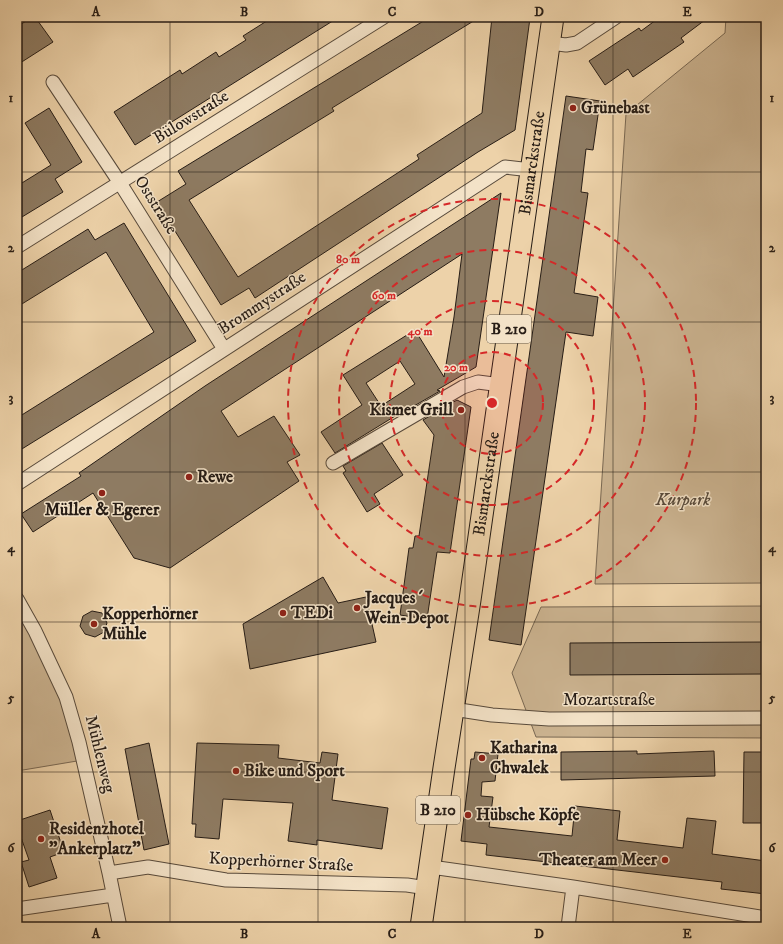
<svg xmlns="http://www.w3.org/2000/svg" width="783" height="944" viewBox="0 0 783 944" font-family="'IM FELL DW Pica',serif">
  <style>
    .green { fill: #cbb390; stroke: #796853 }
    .building { fill: #8e7b62; stroke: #271d16; fill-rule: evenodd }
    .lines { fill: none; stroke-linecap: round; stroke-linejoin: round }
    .street-casing { stroke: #584a3b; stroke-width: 15 }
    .primary-casing { stroke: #271d16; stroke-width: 23 }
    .street { stroke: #f3e2c7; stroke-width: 13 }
    .primary { stroke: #edd2a9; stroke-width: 21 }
    .grid { fill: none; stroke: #271d16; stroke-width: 1; stroke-opacity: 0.55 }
    .ring { fill: none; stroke: #d62828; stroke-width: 2; stroke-dasharray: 7 5 }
    .poi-dot { fill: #8f2418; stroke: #f3e2c7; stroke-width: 1.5 }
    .labels { text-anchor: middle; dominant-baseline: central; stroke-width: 3; stroke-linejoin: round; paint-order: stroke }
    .shield { fill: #f3e2c7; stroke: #64584b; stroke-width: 1 }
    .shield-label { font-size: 16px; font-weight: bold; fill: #271d16 }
    .poi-label { font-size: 17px; font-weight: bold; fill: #271d16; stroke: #f3e2c7; text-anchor: start }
    .street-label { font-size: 17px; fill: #271d16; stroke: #f3e2c7 }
    .park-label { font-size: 17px; font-style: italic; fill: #584a3b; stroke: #f3e2c7 }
    .centre { fill: #d62828; stroke: #f3e2c7; stroke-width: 2 }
    .ring-label { font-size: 12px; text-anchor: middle; font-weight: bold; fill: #d62828; stroke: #f3e2c7; stroke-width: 3; stroke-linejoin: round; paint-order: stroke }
    .neatline { fill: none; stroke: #271d16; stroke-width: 1.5 }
    .grid-label { font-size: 13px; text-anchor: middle; font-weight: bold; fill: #271d16 }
  </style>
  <rect width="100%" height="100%" fill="#edd2a9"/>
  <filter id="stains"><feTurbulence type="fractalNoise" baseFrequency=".005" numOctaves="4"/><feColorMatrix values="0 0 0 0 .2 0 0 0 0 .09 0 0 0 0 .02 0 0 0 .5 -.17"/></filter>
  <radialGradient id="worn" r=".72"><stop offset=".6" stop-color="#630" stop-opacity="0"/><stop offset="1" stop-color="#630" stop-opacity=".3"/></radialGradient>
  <path class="green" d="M726,17H766V583L595,584L626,114L725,33Z
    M766,606V738L536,737L512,673L541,607Z
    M17,610L62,698L77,761L17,771Z"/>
  <path class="building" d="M32,17H35L53,42L17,65V27Z
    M273,17H339L135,145L114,112L180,70L182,74L216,52L219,57L246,40L243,36Z
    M430,17H480L332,108L334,111L189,200L238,277L419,159L417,155L482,113L492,17L530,18L515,130L478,152L255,298L249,288L221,305L157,202L186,184L178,171Z
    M660,17H709L681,38L684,42L633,77L628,69L605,85L589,61L639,28L641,31Z
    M566,96L600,101L593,150L586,149L581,192L588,193L574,293L598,297L593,336L566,332L521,645L489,640Z
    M49,108L82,162L55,179L63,192L17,220V186L51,165L25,123Z
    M501,193L476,367L437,390L440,391L414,406L413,405L335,453L321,432L362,405L343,375L415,330L444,377L454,317L462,254L221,411L238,437L274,416L300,455L287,462L299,481L170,568L134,558L93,493L33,532L21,514L81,476L79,473L205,386ZM400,361L415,384L381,406L366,383Z
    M124,223L196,341L17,452V418L154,332L106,252L17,307V273L88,229L95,240Z
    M457,400L471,407L450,553L437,552L427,619L400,615L409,548H413L415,536H419L434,435L423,420Z
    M382,443L403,475L374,494L380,504L367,512L343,473L346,471L343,466Z
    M323,577L338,603L366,597L376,642L250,669L243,624Z
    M92,611L102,613L107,623L104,632L95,637L85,634L80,626L83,616Z
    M766,642V674L570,675V643Z
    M149,743L169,844L144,850L125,749Z
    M197,743L279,745L278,758L320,763L322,752L338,754L332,800L388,808L382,849L317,840V845L288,841L293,803L223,799L219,839L195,837L196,824H192Z
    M637,751V754L714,751L715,776L561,780V752Z
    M475,752L498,754L495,781L482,782L481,796L493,797L489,827L572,836L575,806L620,811L617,840L683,848L687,818L716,821L712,854L766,861V894L721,889L722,882L486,855L487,844L461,841L471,759H474Z
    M744,752H766V823H743Z
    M50,810L64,852L50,857L57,878L29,887L21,862L29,860L17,826V821Z"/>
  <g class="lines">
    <defs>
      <path id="street" d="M550,43L566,45L577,43L616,17
        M53,82L120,183L224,349
        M17,247L384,17
        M333,463L463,387L478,382L501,385
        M17,484L505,167L531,170
        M17,599L35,631L66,697L79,742L109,873L120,927
        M453,709L492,715L549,719L766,718
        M431,867L573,887L766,918
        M109,873L148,867L226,880L407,885L427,888
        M17,909L113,895
        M568,927L573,887"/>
      <g id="primary">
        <path id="s1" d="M421,927L444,768L470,600L553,17"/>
      </g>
    </defs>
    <use href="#street" class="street-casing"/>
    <use href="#primary" class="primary-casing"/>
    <use href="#street" class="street"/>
    <use href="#primary" class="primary"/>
  </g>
  <path class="grid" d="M170,17V927M318,17V927M465,17V927M613,17V927M17,172H766M17,322H766M17,472H766M17,622H766M17,772H766"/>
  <circle cx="492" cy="403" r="51" fill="#d62828" fill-opacity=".12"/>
  <g class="ring">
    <circle cx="492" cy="403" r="51"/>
    <circle cx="492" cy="403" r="102"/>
    <circle cx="492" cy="403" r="153"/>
    <circle cx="492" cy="403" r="204"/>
  </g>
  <g class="poi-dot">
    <circle cx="573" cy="108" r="4"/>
    <circle cx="461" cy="410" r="4"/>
    <circle cx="189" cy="477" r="4"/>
    <circle cx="102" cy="493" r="4"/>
    <circle cx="357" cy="608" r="4"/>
    <circle cx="283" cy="613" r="4"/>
    <circle cx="94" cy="624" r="4"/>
    <circle cx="482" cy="758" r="4"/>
    <circle cx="236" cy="771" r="4"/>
    <circle cx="468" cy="815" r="4"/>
    <circle cx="41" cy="839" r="4"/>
    <circle cx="665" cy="860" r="4"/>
  </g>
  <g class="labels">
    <g class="shield">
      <rect x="487" y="315" width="44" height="28" rx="3"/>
      <rect x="416" y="796" width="44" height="28" rx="3"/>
    </g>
    <g class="shield-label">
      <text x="509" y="329">B 210</text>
      <text x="438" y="810">B 210</text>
    </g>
    <g class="poi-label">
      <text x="581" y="108">Grünebast</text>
      <text x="453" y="410" text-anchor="end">Kismet Grill</text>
      <text x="197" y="477">Rewe</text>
      <text x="102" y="510" text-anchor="middle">Müller &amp; Egerer</text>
      <text x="365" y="598">Jacques´<tspan x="365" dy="20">Wein-Depot</tspan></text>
      <text x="291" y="613">TEDi</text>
      <text x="102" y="614">Kopperhörner<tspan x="102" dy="20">Mühle</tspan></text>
      <text x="490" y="748">Katharina<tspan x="490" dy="20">Chwalek</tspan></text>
      <text x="244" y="771">Bike und Sport</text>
      <text x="476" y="815">Hübsche Köpfe</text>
      <text x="49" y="829">Residenzhotel<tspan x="49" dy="20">"Ankerplatz"</tspan></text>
      <text x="657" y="860" text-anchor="end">Theater am Meer</text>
    </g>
    <g class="street-label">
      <text transform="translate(191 117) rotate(-32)">Bülowstraße</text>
      <text stroke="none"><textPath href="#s1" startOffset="772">Bismarckstraße</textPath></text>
      <text transform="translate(156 205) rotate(58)">Oststraße</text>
      <text transform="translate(262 303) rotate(-33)">Brommystraße</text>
      <text stroke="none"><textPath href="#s1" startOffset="448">Bismarckstraße</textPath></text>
      <text x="609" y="700">Mozartstraße</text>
      <text transform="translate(100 754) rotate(76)">Mühlenweg</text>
      <text transform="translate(281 862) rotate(3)">Kopperhörner Straße</text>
    </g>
    <g class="park-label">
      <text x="683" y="500">Kurpark</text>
    </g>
  </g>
  <circle cx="492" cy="403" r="6" class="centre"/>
  <g class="ring-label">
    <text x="348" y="263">80 m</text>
    <text x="384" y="299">60 m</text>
    <text x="420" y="335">40 m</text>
    <text x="456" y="371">20 m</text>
  </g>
  <rect width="783" height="944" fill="none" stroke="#edd2a9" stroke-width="44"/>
  <rect x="22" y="22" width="739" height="900" class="neatline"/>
  <g class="grid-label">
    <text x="96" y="16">A</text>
    <text x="244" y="16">B</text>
    <text x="392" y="16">C</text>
    <text x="539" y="16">D</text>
    <text x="687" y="16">E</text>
    <text x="11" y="102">1</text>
    <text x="772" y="102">1</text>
    <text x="11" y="252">2</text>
    <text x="772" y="252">2</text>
    <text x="11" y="402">3</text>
    <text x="772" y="402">3</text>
    <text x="11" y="552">4</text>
    <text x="772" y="552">4</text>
    <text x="11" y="702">5</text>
    <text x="772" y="702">5</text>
    <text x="11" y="852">6</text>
    <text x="772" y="852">6</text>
    <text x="96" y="938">A</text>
    <text x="244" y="938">B</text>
    <text x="392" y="938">C</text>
    <text x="539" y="938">D</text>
    <text x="687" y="938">E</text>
  </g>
  <rect width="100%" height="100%" filter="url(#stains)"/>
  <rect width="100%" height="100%" fill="url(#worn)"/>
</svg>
